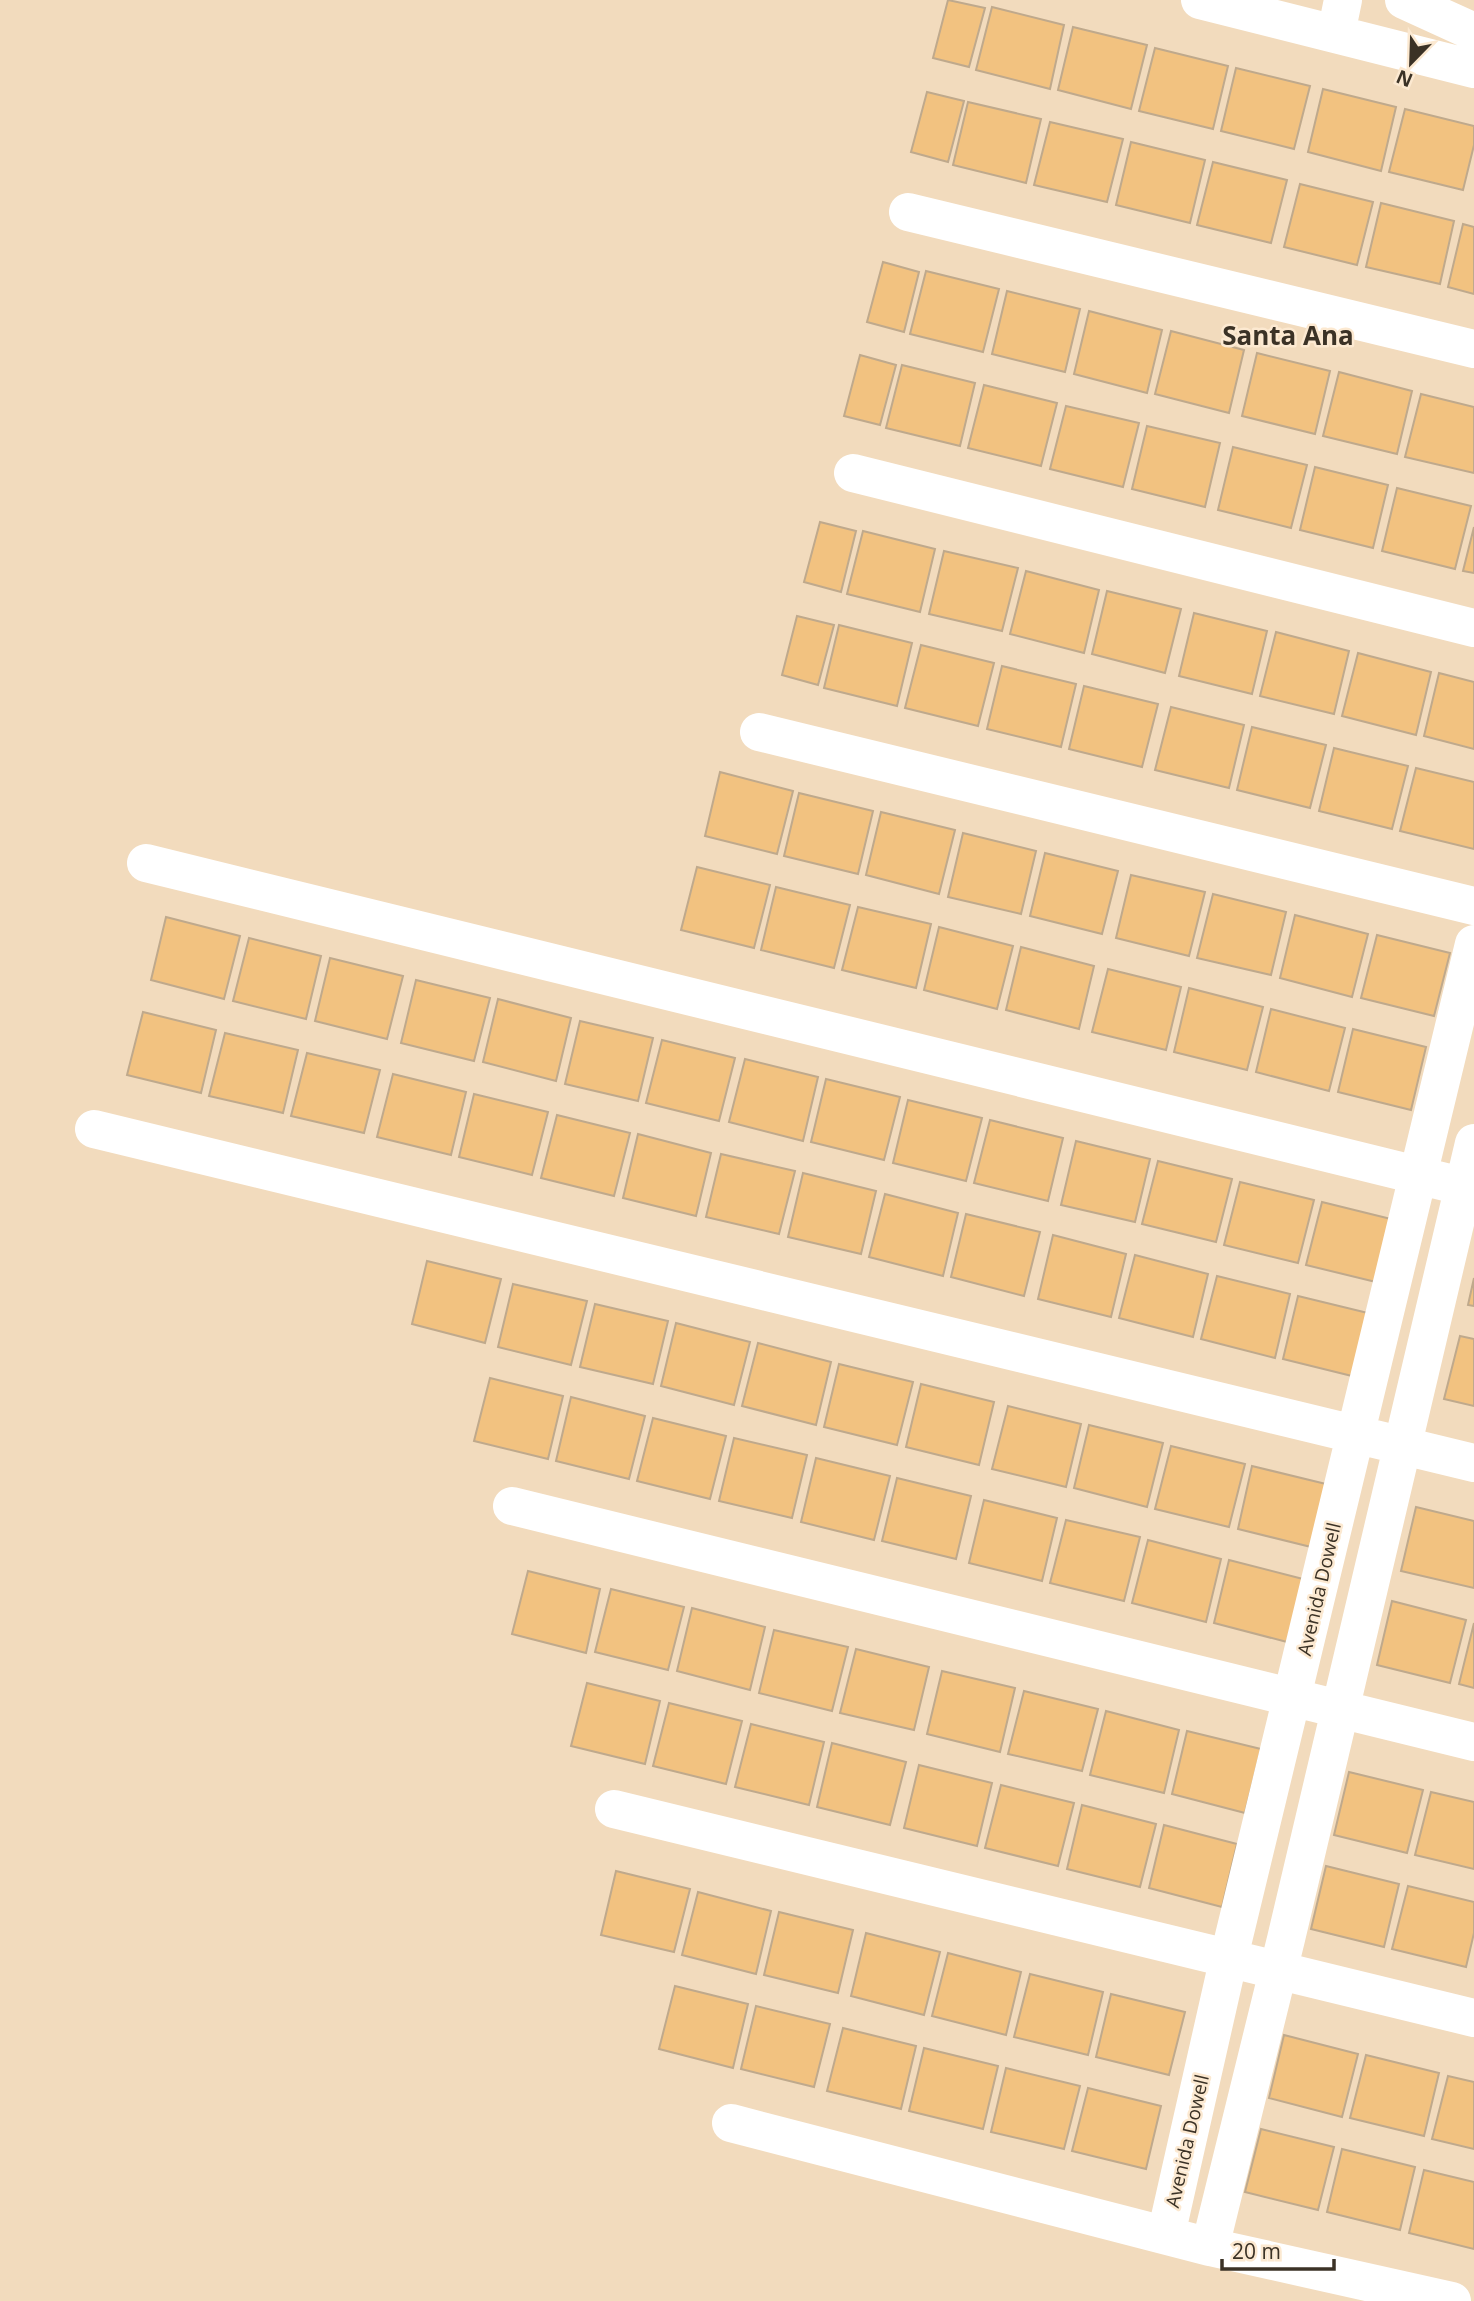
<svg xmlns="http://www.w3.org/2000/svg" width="1474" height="2301" viewBox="0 0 1474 2301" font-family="'Open Sans',sans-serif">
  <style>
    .building { fill: #f2c280; stroke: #bfa98c; stroke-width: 2 }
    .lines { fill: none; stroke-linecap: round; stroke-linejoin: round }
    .street { stroke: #fff; stroke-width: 38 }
    .labels { text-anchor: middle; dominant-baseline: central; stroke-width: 5; stroke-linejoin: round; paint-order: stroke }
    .street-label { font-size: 19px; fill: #3b3226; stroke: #fce9d1 }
    .district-label { font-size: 26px; font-weight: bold; fill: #3b3226; stroke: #fce9d1 }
  </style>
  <rect width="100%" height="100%" fill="#f2dbbd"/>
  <path class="building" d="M948,0L985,8L969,67L933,58Z
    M992,7L1064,25L1050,89L976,70Z
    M1073,27L1147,45L1131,109L1058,90Z
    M1155,48L1228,66L1213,129L1139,111Z
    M1236,68L1310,86L1294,149L1221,131Z
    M1323,89L1396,107L1381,171L1308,152Z
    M927,92L964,101L948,162L911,152Z
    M968,102L1041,119L1026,183L953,165Z
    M1405,109L1474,126V145L1463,190L1389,172Z
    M1050,122L1123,139L1107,202L1034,185Z
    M1131,142L1205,160L1190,223L1116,205Z
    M1213,162L1287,180L1271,243L1197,225Z
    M1300,184L1373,202L1357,265L1284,247Z
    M1381,203L1454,221L1440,284L1366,267Z
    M1463,224L1474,227V294L1448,287Z
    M883,262L919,272L904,332L867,322Z
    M926,271L999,289L983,352L910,334Z
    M1007,291L1080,309L1065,372L992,354Z
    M1089,311L1162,330L1147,393L1074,374Z
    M1171,331L1244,350L1229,413L1155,394Z
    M1257,353L1330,371L1315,434L1242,416Z
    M860,355L896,365L880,425L844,416Z
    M902,365L975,383L960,446L886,428Z
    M1339,372L1412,391L1397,454L1323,436Z
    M984,385L1057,403L1041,466L968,448Z
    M1421,394L1474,407V473L1405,457Z
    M1066,406L1139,423L1123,487L1050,469Z
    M1147,426L1220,443L1205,507L1132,489Z
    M1233,447L1307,465L1291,528L1218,510Z
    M1315,467L1388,485L1373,548L1300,530Z
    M1397,488L1471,506L1455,569L1382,551Z
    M820,522L856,531L841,592L804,582Z
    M1474,527V573L1463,571Z
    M863,531L935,549L920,612L847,594Z
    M944,551L1018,568L1002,631L929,614Z
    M1026,571L1099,590L1084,653L1010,634Z
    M1107,591L1181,609L1165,673L1092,654Z
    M1194,613L1267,631L1252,694L1179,676Z
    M797,616L834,625L818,685L782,675Z
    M839,625L912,643L897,706L824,688Z
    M1276,632L1349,651L1334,714L1260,696Z
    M921,645L994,663L978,726L905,708Z
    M1358,653L1431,672L1416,735L1342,716Z
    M1002,666L1076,684L1061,747L987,729Z
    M1439,673L1474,682V749L1424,736Z
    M1084,686L1158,704L1142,767L1069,749Z
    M1171,707L1244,725L1229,788L1155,770Z
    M1252,727L1326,745L1310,808L1237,790Z
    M1334,748L1408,766L1392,829L1319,811Z
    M1416,768L1474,782V849L1400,831Z
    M720,772L793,791L777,854L705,836Z
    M799,793L873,811L858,874L784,856Z
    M881,812L955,830L939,894L866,875Z
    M963,833L1036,851L1021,914L948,897Z
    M1045,853L1118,871L1102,934L1030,916Z
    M697,867L770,885L754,948L681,930Z
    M1131,875L1205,892L1189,956L1116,938Z
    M776,887L850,905L834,968L761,950Z
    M1213,894L1286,912L1271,975L1197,958Z
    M858,907L931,924L916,988L842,970Z
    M1295,915L1368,934L1352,997L1280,978Z
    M166,917L240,936L224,999L151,980Z
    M939,927L1013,946L997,1009L924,990Z
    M1377,935L1450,953L1434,1016L1361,998Z
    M249,938L321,956L306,1019L233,1001Z
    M1021,947L1094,966L1079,1029L1006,1010Z
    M330,958L403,976L387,1039L315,1021Z
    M1108,969L1181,987L1166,1050L1092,1032Z
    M416,980L490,998L474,1061L401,1043Z
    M1189,988L1263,1007L1247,1070L1174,1052Z
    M498,999L571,1018L556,1081L483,1062Z
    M1271,1009L1345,1028L1329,1091L1256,1072Z
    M143,1012L216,1030L201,1093L127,1075Z
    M580,1021L653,1038L638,1101L565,1084Z
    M1353,1029L1426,1047L1411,1110L1338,1092Z
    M225,1033L298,1050L283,1113L209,1096Z
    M662,1040L735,1058L719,1121L646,1103Z
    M307,1053L380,1070L364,1133L291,1116Z
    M745,1059L818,1077L803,1141L729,1122Z
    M393,1074L466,1092L451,1155L377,1137Z
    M826,1079L900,1097L884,1160L811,1142Z
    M474,1094L548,1112L532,1175L459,1157Z
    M908,1100L982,1118L966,1181L893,1163Z
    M557,1115L630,1133L614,1196L541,1178Z
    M990,1120L1063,1138L1048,1201L974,1183Z
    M638,1134L711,1153L696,1216L623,1198Z
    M1076,1141L1150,1159L1135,1222L1061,1205Z
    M721,1154L795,1171L779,1234L706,1217Z
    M1158,1161L1232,1179L1216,1242L1142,1224Z
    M803,1173L876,1191L861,1254L788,1237Z
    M1240,1182L1314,1200L1298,1263L1224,1245Z
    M885,1194L958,1213L943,1276L869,1257Z
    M1322,1202L1395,1220L1380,1283L1306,1265Z
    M966,1214L1040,1232L1024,1296L951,1277Z
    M1053,1235L1126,1254L1111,1317L1038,1299Z
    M1135,1255L1208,1274L1193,1337L1119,1318Z
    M427,1261L501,1279L485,1343L412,1324Z
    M1217,1276L1290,1294L1275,1358L1201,1339Z
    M1474,1278V1306L1468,1305Z
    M513,1284L587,1301L571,1365L498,1347Z
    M1298,1296L1372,1314L1356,1377L1283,1359Z
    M595,1304L668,1321L653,1384L580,1367Z
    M676,1323L750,1342L734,1405L661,1386Z
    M1460,1336L1474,1339V1406L1444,1399Z
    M758,1343L831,1362L816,1425L742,1406Z
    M839,1364L913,1382L897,1445L824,1427Z
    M490,1378L563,1396L548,1459L474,1441Z
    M921,1384L994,1402L979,1465L906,1447Z
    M571,1397L645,1416L629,1479L556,1461Z
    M1008,1406L1081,1424L1066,1487L992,1469Z
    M653,1418L726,1436L710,1499L637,1481Z
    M1089,1425L1163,1443L1147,1507L1074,1488Z
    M734,1438L807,1455L792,1518L719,1501Z
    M1171,1446L1245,1464L1229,1527L1155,1509Z
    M816,1458L890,1476L874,1540L801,1522Z
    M1252,1466L1326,1484L1311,1547L1238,1529Z
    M897,1478L971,1496L956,1559L882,1541Z
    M984,1500L1057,1518L1042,1581L969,1563Z
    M1416,1507L1474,1521V1588L1401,1571Z
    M1066,1520L1140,1537L1124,1601L1050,1583Z
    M1148,1540L1221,1559L1206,1622L1132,1603Z
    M1229,1560L1303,1579L1287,1642L1214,1623Z
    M528,1571L600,1589L586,1653L512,1634Z
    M611,1589L684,1607L668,1670L595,1652Z
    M1392,1601L1466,1620L1450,1683L1377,1665Z
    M692,1608L765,1627L750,1690L677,1671Z
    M1474,1623V1688L1459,1684Z
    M774,1630L848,1647L832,1711L759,1693Z
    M856,1649L929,1667L914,1730L840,1713Z
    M942,1671L1015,1688L1000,1752L927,1734Z
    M587,1683L660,1701L645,1764L571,1746Z
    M1024,1691L1098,1709L1082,1771L1008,1754Z
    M669,1703L742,1721L726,1784L653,1766Z
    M1106,1711L1179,1730L1164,1793L1090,1775Z
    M751,1724L824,1742L809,1805L735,1787Z
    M1187,1731L1261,1749L1245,1813L1172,1794Z
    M832,1743L906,1762L890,1825L817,1807Z
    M919,1765L992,1783L977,1846L904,1828Z
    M1349,1772L1423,1790L1407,1853L1334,1835Z
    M1001,1785L1074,1803L1058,1866L985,1848Z
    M1431,1792L1474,1802V1869L1415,1855Z
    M1082,1805L1156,1824L1140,1887L1067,1869Z
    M1164,1825L1237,1844L1222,1907L1149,1888Z
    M1326,1866L1399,1884L1384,1947L1311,1929Z
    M616,1871L690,1889L674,1952L601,1935Z
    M1408,1886L1474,1902V1933L1466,1967L1392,1949Z
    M698,1892L771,1911L756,1974L682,1955Z
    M779,1912L853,1930L838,1993L764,1975Z
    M866,1933L940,1952L924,2015L851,1996Z
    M948,1953L1021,1972L1006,2035L932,2016Z
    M1030,1974L1103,1992L1088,2055L1014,2037Z
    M675,1986L748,2004L733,2068L659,2049Z
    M1111,1994L1185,2012L1169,2075L1096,2057Z
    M756,2006L830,2024L814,2087L741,2069Z
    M843,2028L916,2046L901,2109L827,2091Z
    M1284,2035L1358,2054L1342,2117L1269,2098Z
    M924,2048L998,2066L983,2129L909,2111Z
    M1366,2055L1439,2073L1424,2136L1350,2118Z
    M1006,2068L1080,2086L1064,2149L991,2132Z
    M1448,2076L1474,2082V2149L1432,2139Z
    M1088,2088L1161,2106L1146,2169L1072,2151Z
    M1261,2129L1334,2147L1318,2210L1245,2192Z
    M1342,2149L1415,2167L1400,2230L1327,2212Z
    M1424,2170L1474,2182V2249L1409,2233Z"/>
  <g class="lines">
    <path class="street" d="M1200,0L1474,69
      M1404,0L1474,32
      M1336,34L1343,0
      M908,212L1474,349
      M853,473L1474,628
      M759,732L1474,906
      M146,863L1474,1189
      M94,1129L1474,1463
      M512,1506L1474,1742
      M614,1809L1474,2018
      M731,2123L1210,2247L1452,2301
      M1166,2235L1229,1957L1474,944
      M1210,2247L1286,1939L1474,1143"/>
  </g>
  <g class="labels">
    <g class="street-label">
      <text transform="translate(1319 1589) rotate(-77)">Avenida Dowell</text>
      <text transform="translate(1187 2141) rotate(-77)">Avenida Dowell</text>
    </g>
    <g class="district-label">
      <text x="1288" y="335">Santa Ana</text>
    </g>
  </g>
  <g transform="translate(1411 63) rotate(203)" stroke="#fce9d1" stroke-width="5" paint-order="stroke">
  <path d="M0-5L12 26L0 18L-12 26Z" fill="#3b3226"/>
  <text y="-10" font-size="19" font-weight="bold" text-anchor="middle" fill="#3b3226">N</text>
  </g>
  <path d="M1222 2259v10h112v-10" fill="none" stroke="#3b3226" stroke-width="3.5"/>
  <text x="1232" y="2259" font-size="21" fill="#3b3226" stroke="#fce9d1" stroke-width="5" paint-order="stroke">20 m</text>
</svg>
